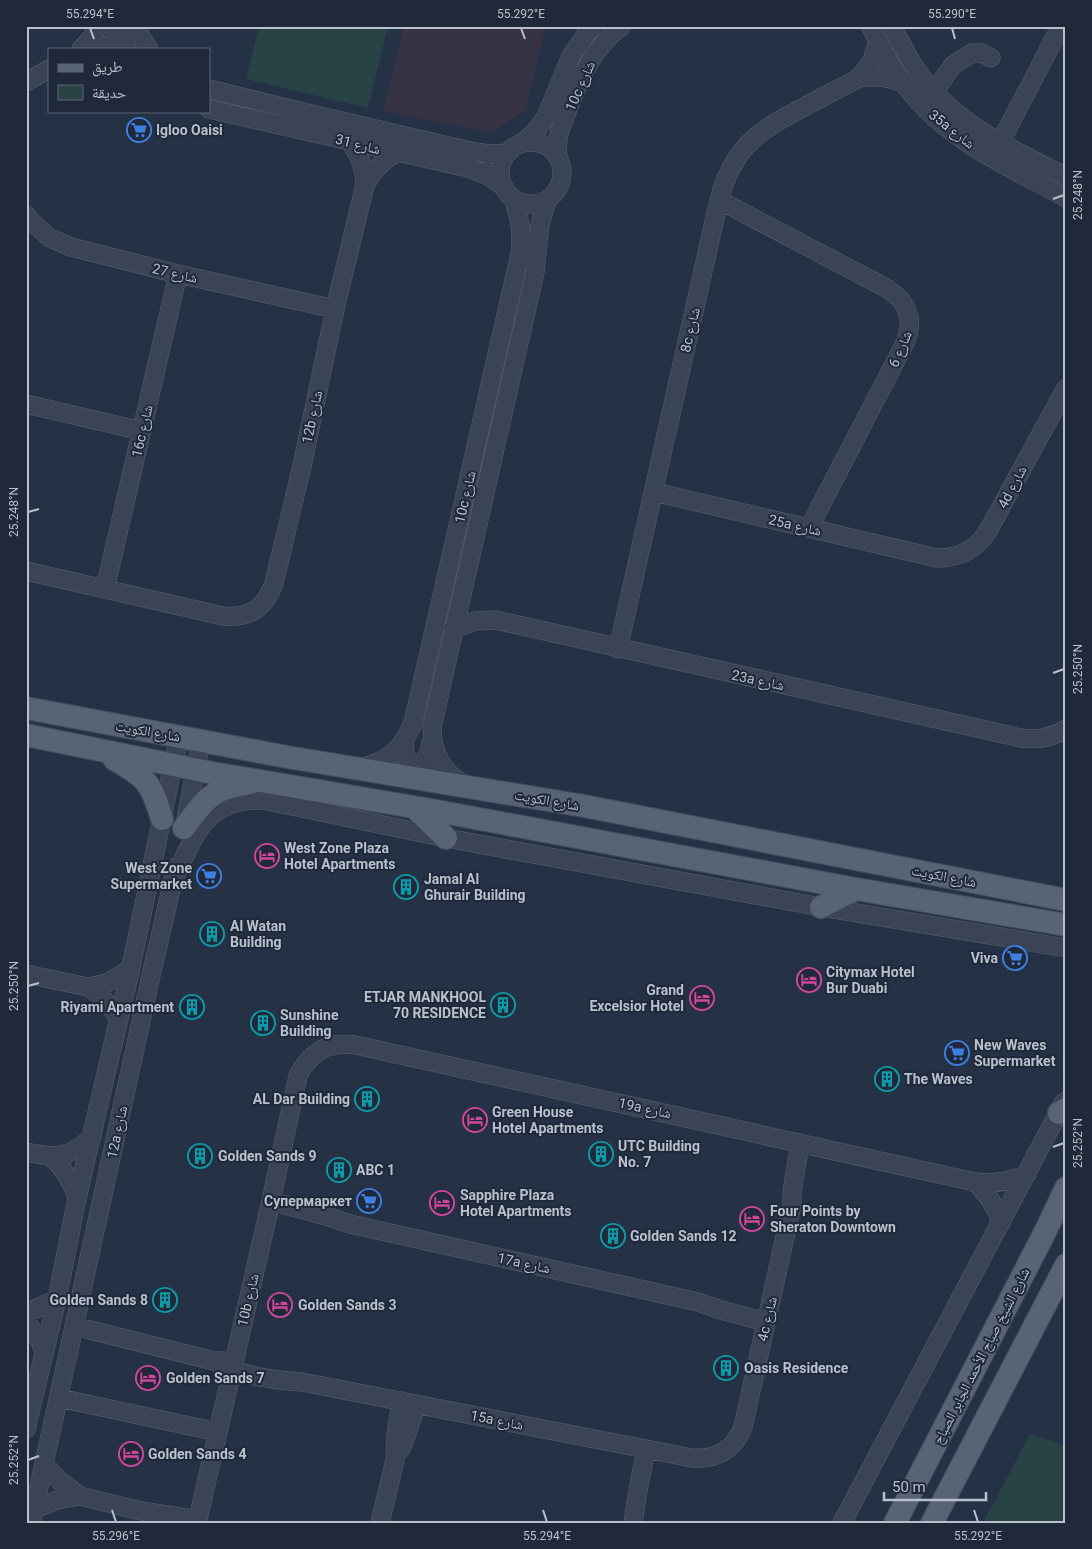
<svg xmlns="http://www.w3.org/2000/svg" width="1092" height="1549" viewBox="0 0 1092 1549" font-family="Roboto,'Noto Naskh Arabic',sans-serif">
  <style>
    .medical { fill: #363345 }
    .green { fill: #284246 }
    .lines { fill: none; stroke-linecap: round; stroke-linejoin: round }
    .minor-casing { stroke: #596272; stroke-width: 19 }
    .major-casing { stroke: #444d5e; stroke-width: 24 }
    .minor { stroke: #3a4455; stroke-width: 18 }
    .major { stroke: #586375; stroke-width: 22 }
    .ticks { fill: none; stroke: #b8c0ce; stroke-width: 2 }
    .labels { text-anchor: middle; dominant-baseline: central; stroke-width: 4; stroke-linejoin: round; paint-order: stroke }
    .street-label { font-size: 14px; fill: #b8c0ce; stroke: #1f293a }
    .poi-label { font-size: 14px; font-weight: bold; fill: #b8c0ce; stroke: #1f293a; text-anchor: start }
    .neatline { fill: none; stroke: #b8c0ce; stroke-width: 2 }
    .ticks-label { font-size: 12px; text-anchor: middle; fill: #b8c0ce }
  </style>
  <rect width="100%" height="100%" fill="#253246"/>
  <path class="medical" d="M404,26H544L545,28L526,110L491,133L383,111Z"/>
  <path class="green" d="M259,26H388L368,108L246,79Z
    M1030,1434L1064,1445L1066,1444V1523H983Z"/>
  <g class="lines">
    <defs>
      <path id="minor" d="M113,26L127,49
        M134,26L149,49
        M870,26C880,46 891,67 905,85C945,140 1008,166 1066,198
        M892,26C901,43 909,60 921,76C958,126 1012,149 1066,177
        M81,49L92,37L98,26
        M85,49L108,45L127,49
        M859,78L872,61L878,41
        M26,82L49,69
        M209,89L307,113L470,151L489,154L508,153
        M934,92L953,65L972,53H981L991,58
        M209,109L468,168L487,175L504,187
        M349,141C360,155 365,168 365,185
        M500 173a31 31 0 1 1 62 0a31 31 0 1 1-62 0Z
        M1000,143L1061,26
        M520,144C531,137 539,128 546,117L571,56L592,26
        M557,156L558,138L560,130C575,92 587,51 622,26
        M719,200L888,289C908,303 914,318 906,341L809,528
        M26,215L33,223L50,238L71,247L178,274L335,309
        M26,404L142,431
        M654,492L937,558C960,558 976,550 988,531L1066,388
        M26,571L223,616C249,619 265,608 274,583L302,466L335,309L365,185C373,171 382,161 396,153
        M105,589L178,274
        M453,629L475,621L496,620L1021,738C1038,740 1051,738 1066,729
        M618,649L719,200C733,148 757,131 804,107C822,97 841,88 859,78C876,75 889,77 904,84
        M404,741C405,746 404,752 406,757C410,765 422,766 426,758C430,753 430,745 432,739
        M360,768C388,762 402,749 413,723L520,254C523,234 520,217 513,198
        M465,785C442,772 432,753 432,727L535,272L540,224L548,199
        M185,824L201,741
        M174,878C196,834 205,799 263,800L446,838L821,907L1066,948
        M26,974L88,987L107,983L124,973L131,967
        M88,987C101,995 111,1006 119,1019
        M26,1152C56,1158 68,1159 92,1137
        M50,1156C64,1168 72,1181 77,1198
        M975,1182C988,1194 996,1206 1001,1223
        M271,1201L326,1216L350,1224L698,1302L721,1310L766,1322
        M26,1313L57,1299
        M26,1322L40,1341L44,1352
        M74,1326L214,1361H225
        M214,1361C241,1376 271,1380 302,1382L692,1458C716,1460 734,1450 743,1427L792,1205V1192L800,1143
        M59,1398L218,1432
        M26,1429L57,1299L77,1198L131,967L179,736
        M401,1449L409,1428L416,1404
        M45,1465L61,1482L80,1496L141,1511L198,1520
        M35,1509L57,1500L80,1496
        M31,1523L150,980L176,867
        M197,1523L271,1201L298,1076C311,1050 331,1040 360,1046L975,1182C994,1184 1010,1182 1027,1174
        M380,1523L395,1460L396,1435L401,1401
        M633,1523L637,1496L646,1449
        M842,1523L1064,1102"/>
      <path id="major" d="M26,708L287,757L584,806L1066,900
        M26,735L213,773L437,811L856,889L1066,925
        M114,759C147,778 151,782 162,819
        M415,808L446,838
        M184,828C193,816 203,800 216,793C226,787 239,785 250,783
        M821,907L856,889
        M1059,1113L1066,1109
        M895,1523L1044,1234L1066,1188
        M932,1523L1066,1265"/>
    </defs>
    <use href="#minor" class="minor-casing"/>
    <use href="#major" class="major-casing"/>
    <use href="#minor" class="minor"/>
    <use href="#major" class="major"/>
  </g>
  <path class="ticks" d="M90,28L94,39M521,28L525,39M952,28L955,39M1053,199L1064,195M28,512L39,509M1053,673L1064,669M28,986L39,983M1053,1147L1064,1143M28,1460L39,1456M112,1510L116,1522M543,1510L547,1522M974,1510L978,1522"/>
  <defs>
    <symbol id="supermarket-ring" viewBox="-11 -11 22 22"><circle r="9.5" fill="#1f293a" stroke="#3f7fe0" stroke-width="1.5"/><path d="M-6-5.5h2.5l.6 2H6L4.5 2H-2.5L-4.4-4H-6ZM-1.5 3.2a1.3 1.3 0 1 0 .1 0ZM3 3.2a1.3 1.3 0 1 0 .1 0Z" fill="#3f7fe0"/></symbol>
    <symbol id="hotel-ring" viewBox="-11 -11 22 22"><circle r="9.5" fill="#1f293a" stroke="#d1479c" stroke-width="1.5"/><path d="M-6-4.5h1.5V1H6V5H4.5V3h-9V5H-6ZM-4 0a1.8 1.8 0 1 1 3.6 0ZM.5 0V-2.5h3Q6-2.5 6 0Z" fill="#d1479c"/></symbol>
    <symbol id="building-ring" viewBox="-11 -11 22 22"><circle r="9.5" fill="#1f293a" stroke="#0f9aa8" stroke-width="1.5"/><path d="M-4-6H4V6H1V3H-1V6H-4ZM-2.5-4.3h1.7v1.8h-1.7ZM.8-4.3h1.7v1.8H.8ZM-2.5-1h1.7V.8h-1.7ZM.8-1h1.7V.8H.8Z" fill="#0f9aa8"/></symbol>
  </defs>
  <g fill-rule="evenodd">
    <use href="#supermarket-ring" x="125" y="116" width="28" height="28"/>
    <use href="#hotel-ring" x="253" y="842" width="28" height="28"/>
    <use href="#supermarket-ring" x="195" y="862" width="28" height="28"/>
    <use href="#building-ring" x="392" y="873" width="28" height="28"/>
    <use href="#building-ring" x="198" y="920" width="28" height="28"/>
    <use href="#supermarket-ring" x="1001" y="944" width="28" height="28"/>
    <use href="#hotel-ring" x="795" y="966" width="28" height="28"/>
    <use href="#hotel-ring" x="688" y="984" width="28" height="28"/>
    <use href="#building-ring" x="489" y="991" width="28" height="28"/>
    <use href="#building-ring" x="178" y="993" width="28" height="28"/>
    <use href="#building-ring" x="249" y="1009" width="28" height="28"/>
    <use href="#supermarket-ring" x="943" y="1039" width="28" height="28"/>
    <use href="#building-ring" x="873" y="1065" width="28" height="28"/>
    <use href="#building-ring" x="353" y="1085" width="28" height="28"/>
    <use href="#hotel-ring" x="461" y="1106" width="28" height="28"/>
    <use href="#building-ring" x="587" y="1140" width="28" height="28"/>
    <use href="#building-ring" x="186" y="1142" width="28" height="28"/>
    <use href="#building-ring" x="325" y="1156" width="28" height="28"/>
    <use href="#supermarket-ring" x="355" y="1187" width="28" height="28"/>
    <use href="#hotel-ring" x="428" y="1189" width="28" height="28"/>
    <use href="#hotel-ring" x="738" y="1205" width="28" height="28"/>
    <use href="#building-ring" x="599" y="1222" width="28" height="28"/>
    <use href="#building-ring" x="151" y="1286" width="28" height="28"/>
    <use href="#hotel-ring" x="266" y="1291" width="28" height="28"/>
    <use href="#building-ring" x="712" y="1354" width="28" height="28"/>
    <use href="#hotel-ring" x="134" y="1364" width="28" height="28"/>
    <use href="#hotel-ring" x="117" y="1440" width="28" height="28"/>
  </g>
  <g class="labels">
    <g class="street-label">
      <text transform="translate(580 86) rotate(-66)">10c شارع</text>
      <text transform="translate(952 129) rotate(38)">35a شارع</text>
      <text transform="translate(358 144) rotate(14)">شارع 31</text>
      <text transform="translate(175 273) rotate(13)">شارع 27</text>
      <text transform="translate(690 330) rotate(-77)">8c شارع</text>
      <text transform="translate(900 349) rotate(-67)">شارع 6</text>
      <text transform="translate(312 417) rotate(-78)">12b شارع</text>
      <text transform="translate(142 431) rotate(-77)">16c شارع</text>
      <text transform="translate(1012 487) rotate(-62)">4d شارع</text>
      <text transform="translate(465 497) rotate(-77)">10c شارع</text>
      <text transform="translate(795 525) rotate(13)">25a شارع</text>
      <text transform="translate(758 680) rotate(12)">23a شارع</text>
      <text transform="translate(148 731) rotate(10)">شارع الكويت</text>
      <text transform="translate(547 800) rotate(10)">شارع الكويت</text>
      <text transform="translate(944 876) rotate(11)">شارع الكويت</text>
      <text transform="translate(645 1108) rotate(12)">19a شارع</text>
      <text transform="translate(117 1132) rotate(-78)">12a شارع</text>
      <text transform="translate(524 1263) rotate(12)">17a شارع</text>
      <text transform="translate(248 1300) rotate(-77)">10b شارع</text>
      <text transform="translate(767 1319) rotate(-77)">4c شارع</text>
      <text transform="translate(981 1356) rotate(-63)">شارع الشيخ صباح الأحمد الجابر الصباح</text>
      <text transform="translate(497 1420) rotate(11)">15a شارع</text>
    </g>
    <g class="poi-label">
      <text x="156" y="130">Igloo Oaisi</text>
      <text x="284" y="848">West Zone Plaza<tspan x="284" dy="16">Hotel Apartments</tspan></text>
      <text x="192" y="868" text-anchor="end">West Zone<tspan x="192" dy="16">Supermarket</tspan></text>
      <text x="424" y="879">Jamal Al<tspan x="424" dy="16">Ghurair Building</tspan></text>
      <text x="230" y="926">Al Watan<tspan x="230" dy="16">Building</tspan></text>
      <text x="998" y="958" text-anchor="end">Viva</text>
      <text x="826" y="972">Citymax Hotel<tspan x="826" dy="16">Bur Duabi</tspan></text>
      <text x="684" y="990" text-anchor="end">Grand<tspan x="684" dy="16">Excelsior Hotel</tspan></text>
      <text x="486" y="997" text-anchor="end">ETJAR MANKHOOL<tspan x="486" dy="16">70 RESIDENCE</tspan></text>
      <text x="174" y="1007" text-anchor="end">Riyami Apartment</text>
      <text x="280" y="1015">Sunshine<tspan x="280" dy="16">Building</tspan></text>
      <text x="974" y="1045">New Waves<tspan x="974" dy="16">Supermarket</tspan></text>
      <text x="904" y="1079">The Waves</text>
      <text x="350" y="1099" text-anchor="end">AL Dar Building</text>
      <text x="492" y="1112">Green House<tspan x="492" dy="16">Hotel Apartments</tspan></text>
      <text x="618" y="1146">UTC Building<tspan x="618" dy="16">No. 7</tspan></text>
      <text x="218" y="1156">Golden Sands 9</text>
      <text x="356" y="1170">ABC 1</text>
      <text x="460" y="1195">Sapphire Plaza<tspan x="460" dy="16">Hotel Apartments</tspan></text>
      <text x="352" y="1201" text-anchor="end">Супермаркет</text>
      <text x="770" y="1211">Four Points by<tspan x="770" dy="16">Sheraton Downtown</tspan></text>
      <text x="630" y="1236">Golden Sands 12</text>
      <text x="148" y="1300" text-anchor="end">Golden Sands 8</text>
      <text x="298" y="1305">Golden Sands 3</text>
      <text x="744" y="1368">Oasis Residence</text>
      <text x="166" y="1378">Golden Sands 7</text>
      <text x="148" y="1454">Golden Sands 4</text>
    </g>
  </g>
  <rect width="1092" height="1549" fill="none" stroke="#1f293a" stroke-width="55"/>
  <rect x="48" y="48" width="162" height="65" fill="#1f293a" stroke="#5c6575"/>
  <rect x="58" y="64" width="25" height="8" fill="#586375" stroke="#5c6575"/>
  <text x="92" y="72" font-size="15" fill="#b8c0ce">طريق</text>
  <rect x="58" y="85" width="25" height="15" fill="#284246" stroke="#5c6575"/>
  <text x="92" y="98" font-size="15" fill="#b8c0ce">حديقة</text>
  <path d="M884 1492v8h102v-8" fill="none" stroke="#b8c0ce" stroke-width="2.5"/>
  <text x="892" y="1492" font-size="15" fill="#b8c0ce" stroke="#1f293a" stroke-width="4" paint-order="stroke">50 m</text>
  <rect x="28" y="28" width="1036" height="1494" class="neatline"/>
  <g class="ticks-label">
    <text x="90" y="18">55.294°E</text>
    <text x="521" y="18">55.292°E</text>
    <text x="952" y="18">55.290°E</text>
    <text transform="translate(1078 195) rotate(-90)" y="4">25.248°N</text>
    <text transform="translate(14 512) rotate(-90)" y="4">25.248°N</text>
    <text transform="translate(1078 669) rotate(-90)" y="4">25.250°N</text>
    <text transform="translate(14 986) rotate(-90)" y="4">25.250°N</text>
    <text transform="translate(1078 1143) rotate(-90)" y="4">25.252°N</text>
    <text transform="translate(14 1460) rotate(-90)" y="4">25.252°N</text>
    <text x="116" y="1540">55.296°E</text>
    <text x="547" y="1540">55.294°E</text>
    <text x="978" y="1540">55.292°E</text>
  </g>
</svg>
